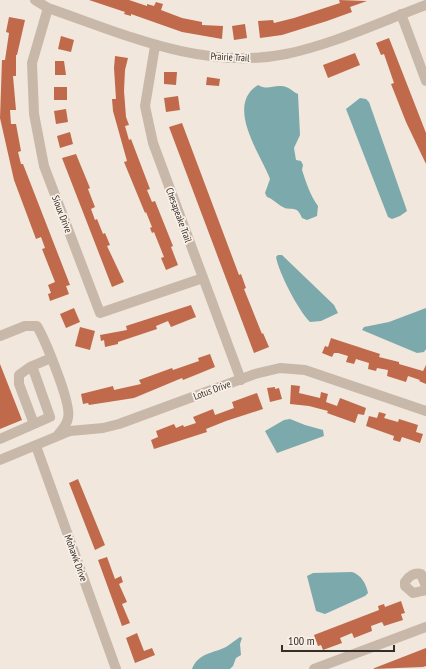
<svg xmlns="http://www.w3.org/2000/svg" width="426" height="669" viewBox="0 0 426 669" font-family="'PT Sans Narrow',sans-serif">
  <style>
    .water { fill: #7ca9ac }
    .building { fill: #c06a4b }
    .lines { fill: none; stroke-linecap: round; stroke-linejoin: round }
    .minor { stroke: #c8b8a9; stroke-width: 10 }
    .labels { text-anchor: middle; dominant-baseline: central; stroke-width: 3.5; stroke-linejoin: round; paint-order: stroke }
    .street-label { font-size: 10px; fill: #352d28; stroke: #f9f1e8 }
  </style>
  <rect width="100%" height="100%" fill="#f1e7dc"/>
  <path class="water" d="M258,85C267,90 271,86 280,86C287,85 292,91 298,94L300,135L294,148L296,160L301,161L303,165L302,170C306,182 310,195 318,206L317,216L307,220L302,218C296,203 292,213 281,206C276,203 273,199 267,197L265,193L270,179C260,153 225,106 258,85Z
    M360,98L366,99L369,102L405,205L407,211L400,216L392,219L388,217L346,109Z
    M278,255H282L334,305L338,313L321,321L310,322C298,310 279,273 276,257Z
    M426,308V349L424,352L417,353L362,330L364,327L389,322Z
    M290,419L305,425L323,430L324,436L277,453L265,431L284,420Z
    M352,572C361,575 366,583 368,593L365,596L325,614L316,611L307,576L313,573Z
    M240,637L242,638L240,644L241,655L236,658L233,666L230,669H192C198,653 214,653 226,647C231,644 235,640 240,637Z"/>
  <path class="building" d="M89,0H129L147,6V4L154,6L156,2L163,4L161,10L182,18L202,22V25L223,26L222,39L182,32L131,14V16L124,14L125,12Z
    M339,0L367,1L350,7L352,12L327,21L282,35L260,38L258,21L273,20L274,23L294,18L340,3Z
    M9,17L25,20L17,55H16V76H13L16,110H10L11,124H16L21,151L18,152L21,164H23L70,285L66,286L69,294L50,301L48,294L51,293L48,285L55,282L42,249L45,248L41,237L36,239L14,180L0,118L2,60H5L9,33L6,32Z
    M245,24L247,38L234,40L232,26Z
    M61,36L74,40L71,52L58,49Z
    M389,38L426,133V164L406,122L391,84L394,83L384,54L381,55L376,43Z
    M355,53L360,65L328,78L323,65Z
    M115,56L128,58L125,70L124,91L126,117L129,125L125,126L129,140L131,139L150,189L147,190L152,202L155,201L173,246L171,247L178,265L166,270L161,258L164,257L154,232L152,233L150,228L152,227L146,212L145,213L124,162L127,161L113,111L112,99H116L114,68Z
    M55,61H64L66,75H55Z
    M164,72H177L176,85L164,84Z
    M207,77L220,79L219,86L206,85Z
    M54,87H67V100H54Z
    M178,96L180,110L166,112L164,98Z
    M66,109L68,122L56,124L54,111Z
    M182,123L239,275L241,274L246,288L244,289L262,334L263,333L269,347L254,353L169,127Z
    M70,132L73,144L60,148L57,136Z
    M76,154L90,188L88,189L95,207L91,209L95,220L97,219L103,234L105,233L110,245L107,246L124,282L112,287L62,158Z
    M191,305L196,317L171,327L168,321L156,326L157,329L118,342V344L105,347L104,340L101,341L100,335L127,330L126,326Z
    M74,308L80,322L66,328L60,314Z
    M80,327L95,331L90,350L75,346Z
    M331,338L380,354L379,357L399,362V364L423,371L426,365V384L419,381L420,380L408,376L406,382L387,376L388,370L377,368L376,371L368,369L369,363L356,359L354,364L346,362L348,356L338,353H334L332,357L322,353L325,346L328,347Z
    M210,354L215,367L198,374L183,380L182,378L134,398L89,405L88,403L83,404L81,394L113,386L114,390L141,384L139,380L172,368L173,370L199,361L198,358Z
    M0,364L22,420L0,429Z
    M291,385L300,386L299,393L320,398L321,392L328,394L326,402L337,406L340,398L366,408L364,415L358,414L355,423L327,413L328,411L309,406L290,404Z
    M275,387V389L279,388L282,399L270,402L267,388Z
    M257,393L263,409L226,421L206,429L207,432L154,449L151,440L158,437L156,431L174,424L176,428L183,425L184,427L196,423L193,417L213,409L215,415L234,408L232,402Z
    M379,412L386,414L384,418L398,422L399,419L418,425L416,432L423,434L420,443L402,437L400,442L393,440L394,436L366,426L369,416L377,418Z
    M78,479L105,545L95,550L69,483Z
    M107,557L115,579L121,576L123,582L119,584L127,602L122,604L130,623L122,626L98,560Z
    M401,601L405,613L401,614L403,620L384,626L382,622L371,626L372,631L354,638L352,633L340,638L342,643L323,650L321,645L318,646L314,635L379,610L378,606L384,604L385,607Z
    M137,633L144,651L152,648L155,655L135,663L126,638Z
    M426,648V666L423,667L372,669Z"/>
  <g class="lines">
    <path class="minor" d="M35,0L48,8C124,34 203,71 286,54C334,44 380,22 426,5
      M48,8L32,63L34,114L44,166L100,313L203,278
      M401,14L426,81
      M155,46L145,106L153,143L241,380
      M0,336L25,326H37C45,340 72,404 68,418C67,425 61,431 57,436
      M34,424L19,384V375L30,367L51,358
      M0,439L50,417L32,366
      M36,446L116,669
      M0,460L70,431L103,428L119,424L255,374L280,368L305,370L426,411
      M426,586L421,574C415,572 409,576 405,582V586L413,593L426,590
      M314,669L426,627"/>
  </g>
  <g class="labels">
    <g class="street-label">
      <text transform="translate(230 57) rotate(3)">Prairie Trail</text>
      <text transform="translate(62 214) rotate(69)">Sioux Drive</text>
      <text transform="translate(179 215) rotate(70)">Chesapeake Trail</text>
      <text transform="translate(212 390) rotate(-20)">Lotus Drive</text>
      <text transform="translate(76 558) rotate(70)">Mohawk Drive</text>
    </g>
  </g>
  <path d="M282 645v6h112v-6" fill="none" stroke="#352d28" stroke-width="2"/>
  <text x="288" y="645" font-size="12" fill="#352d28" stroke="#f9f1e8" stroke-width="3" paint-order="stroke">100 m</text>
</svg>
